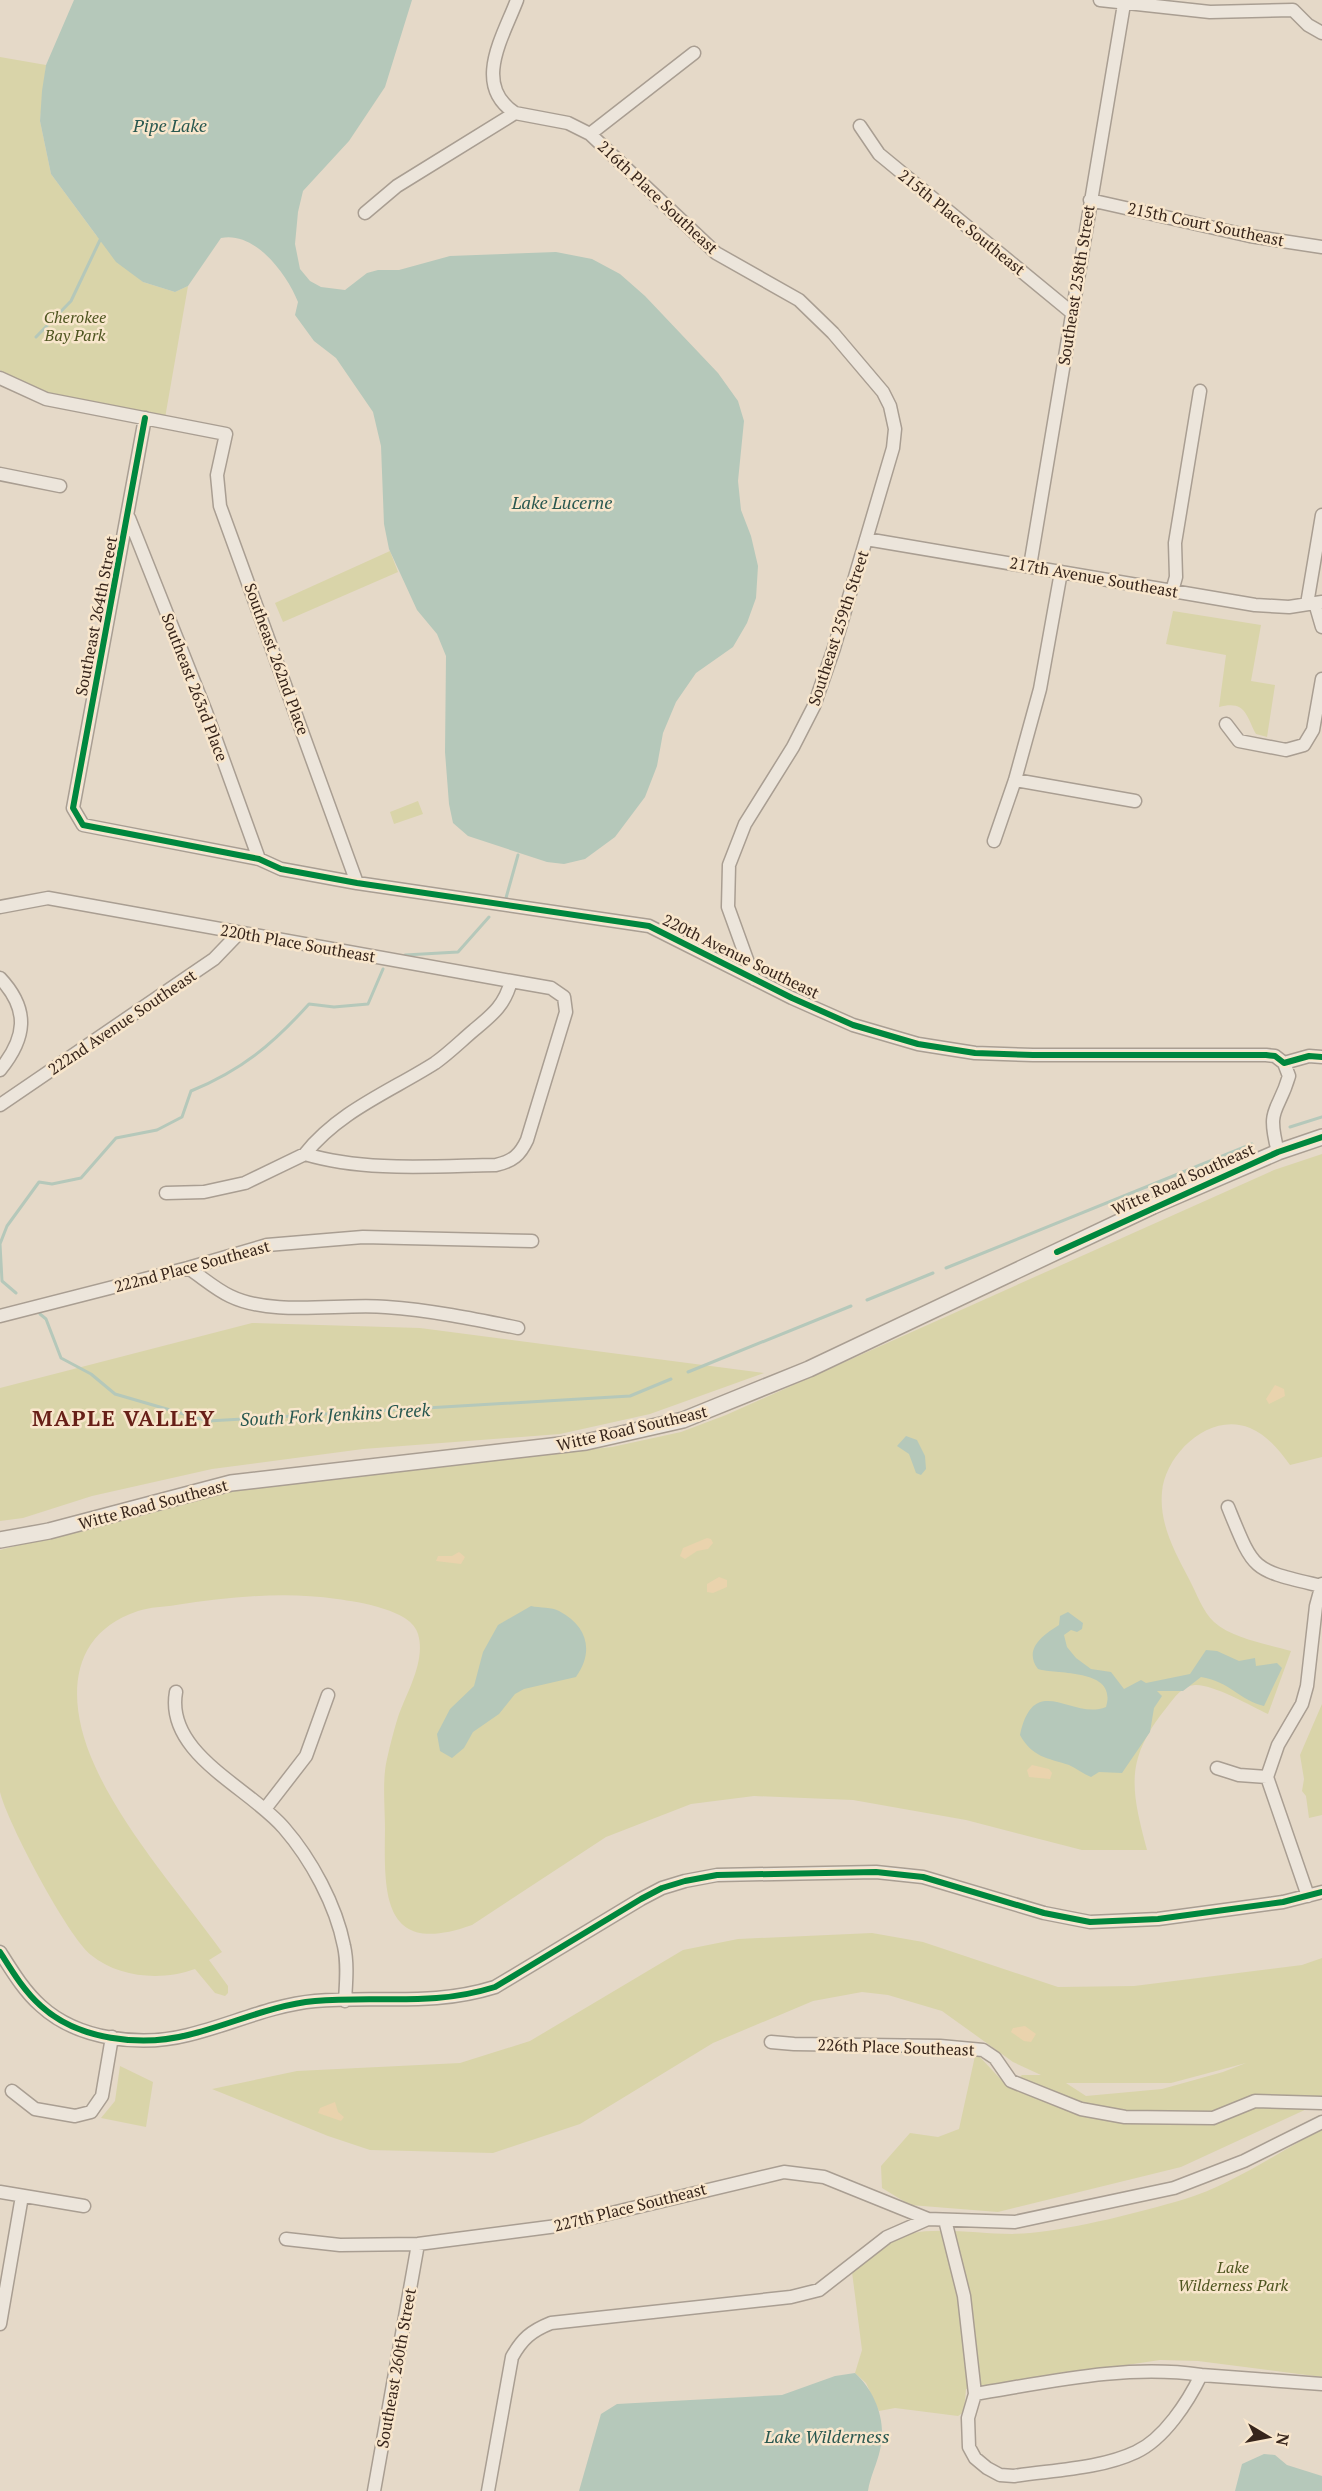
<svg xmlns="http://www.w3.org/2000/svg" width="1322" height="2491" viewBox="0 0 1322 2491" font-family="'PT Serif',serif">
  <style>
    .green { fill: #d9d4a9; fill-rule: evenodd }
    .sand { fill: #ead3ad }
    .water { fill: #b5c8ba }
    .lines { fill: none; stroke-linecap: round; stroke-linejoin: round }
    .stream { stroke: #b5c8ba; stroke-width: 3 }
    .minor-casing { stroke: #a99e92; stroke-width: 15 }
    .tertiary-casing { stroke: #a99e92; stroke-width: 18 }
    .minor { stroke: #ece5db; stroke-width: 12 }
    .tertiary { stroke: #ece5db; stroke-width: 15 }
    .cycleway-casing { stroke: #f8e6cc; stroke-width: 10 }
    .cycleway { stroke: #00873e; stroke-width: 6 }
    .labels { text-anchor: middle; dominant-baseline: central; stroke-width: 5; stroke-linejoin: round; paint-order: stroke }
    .street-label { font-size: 16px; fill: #37251b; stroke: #f8e6cc }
    .park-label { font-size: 16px; font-style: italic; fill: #4e5520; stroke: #f8e6cc }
    .water-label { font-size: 18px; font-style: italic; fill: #295850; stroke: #f8e6cc }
    .district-label { font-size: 22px; font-weight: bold; letter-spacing: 1.5px; fill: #671f17; stroke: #f8e6cc }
  </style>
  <rect width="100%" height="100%" fill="#e5d9c8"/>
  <path class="green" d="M0,57L46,65L40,121L51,174L96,235L143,282L175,292L188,286L165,418C108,408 48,406 0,370Z
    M390,551L398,572L283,622L275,603Z
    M1173,611L1261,625L1251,681L1275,685L1267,737L1256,734C1246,716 1246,700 1219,707L1226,655L1166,644Z
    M418,801L423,814L394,824L390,812Z
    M1322,1154V1457L1290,1465C1279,1450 1267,1435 1250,1428C1210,1411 1165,1454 1162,1492C1159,1524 1175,1552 1189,1579C1196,1592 1203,1612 1214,1622C1233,1639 1268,1644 1291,1651L1268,1714C1251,1706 1213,1684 1195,1685C1182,1686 1174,1698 1167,1707C1124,1760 1131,1789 1147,1850H1082L966,1820L853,1800L754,1796L691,1804L606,1837L472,1925C383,1957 384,1896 385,1829C385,1807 382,1780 387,1759C390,1745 394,1730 398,1717C407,1692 426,1661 418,1634C412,1610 359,1602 337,1599C284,1591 229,1597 176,1605C164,1607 150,1607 138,1611C66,1635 67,1704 94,1764C122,1828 180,1894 222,1952L209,1960L228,1986V1993L225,1996L215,1993L195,1969C162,1981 119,1978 91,1955C68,1937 7,1822 0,1792C0,1772 0,1745 0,1724C0,1666 0,1608 0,1550L234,1489L292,1479L612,1447L681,1432L726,1415L1274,1170Z
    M252,1323L420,1328L764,1373L650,1414L560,1434L363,1449L212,1469L92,1496L23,1518L0,1521V1388Z
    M1322,1704V1815L1309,1818L1306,1796L1302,1791L1304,1779L1300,1755Z
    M872,1933L923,1942L1058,1987L1134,1986L1302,1965L1322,1958V2102L1181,2167L998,2212L910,2205L882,2188L881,2166L910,2133L938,2137L959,2129L975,2056L978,2055L1008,2087L1022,2075H1041L1013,2062L942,2011L888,1995L862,1992L813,2001L713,2043L580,2124L493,2153L370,2150L328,2136L212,2089L297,2071L460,2063L530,2041L683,1950L738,1939ZM1246,2063L1223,2072L1162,2089L1086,2096L1066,2083H1171Z
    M120,2066L153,2082L146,2127L101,2118L115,2101Z
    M1322,2129V2377L1198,2361L1160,2360L966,2389L964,2412L958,2416L895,2408L879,2411L866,2383L855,2373L862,2350L852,2272C862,2263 871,2251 882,2244C921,2219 985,2238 1030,2233C1079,2228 1137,2213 1185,2199C1229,2186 1281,2151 1322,2129Z"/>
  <path class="sand" d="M1275,1385L1284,1389L1285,1396L1269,1404L1266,1399Z
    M707,1538L711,1539L713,1543L708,1549L697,1551L685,1559L680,1556L683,1548Z
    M459,1552L465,1557L461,1564L436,1561L438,1556H452Z
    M719,1577L727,1580V1587L713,1593L707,1592V1584Z
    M1032,1765L1049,1769L1052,1773L1050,1779L1029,1777L1027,1770Z
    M1025,2026L1036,2034L1031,2042L1024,2041L1011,2032L1013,2028Z
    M335,2102L338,2112L344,2117L341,2121L318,2113L320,2108Z"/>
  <path class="water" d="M74,0H412L385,87L349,141L303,191L298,212L295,244L300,269L310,281L321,287L345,290L367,273L378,270H399L450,256L556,252L592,259L620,274L645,296L718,373L738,401L744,421L738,481L741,510L751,536L758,566L756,598L747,623L733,647L696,673L676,702L663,733L657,766L645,797L615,837L585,859L564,864L547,862L468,836L453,823L449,804L445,752L446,656L437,634L417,610L389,549L384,524L381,446L373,412L336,358L314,341L295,315L298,302C287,274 255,231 221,238L188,286L175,292L143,282L116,262L51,174L40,121L42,91L46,65Z
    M906,1436L917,1440L925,1456L926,1469L921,1475L916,1473L909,1454L897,1446Z
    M531,1606C540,1608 552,1607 559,1611C588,1626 594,1652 576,1677L524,1689L515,1694L499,1714L473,1732L464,1748L452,1758L440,1751L437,1734L450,1709L474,1686L483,1652L498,1625Z
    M1068,1612L1083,1623L1082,1629L1077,1632L1071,1630L1064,1635L1067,1647L1076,1658L1091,1669L1111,1672L1124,1689L1141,1680L1146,1683L1190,1674L1206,1650L1217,1651L1239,1661L1255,1658L1256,1666L1277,1663L1282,1668L1264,1706C1239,1700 1229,1681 1201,1677L1183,1691H1157L1162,1696L1154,1708L1150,1732L1122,1773L1099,1772L1091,1777C1083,1774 1076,1768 1069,1765C1047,1758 1032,1757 1020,1735C1034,1670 1072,1721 1106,1707C1118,1668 1058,1675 1038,1669C1023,1649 1043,1635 1059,1625L1060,1616Z
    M855,2373C876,2392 887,2423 880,2450C877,2464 870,2477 868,2491H579L601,2414L617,2404L782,2395L835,2376Z
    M1264,2454L1275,2455L1287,2465L1322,2476V2491H1235L1242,2464Z"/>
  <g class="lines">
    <path class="stream" d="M36,337L71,301L100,240
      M506,898L518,855
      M405,955L458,952L489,917
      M1290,1127L1322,1117
      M946,1268L1252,1144
      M16,1293L2,1281L0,1244L7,1226L39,1182L52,1184L81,1178L116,1138L157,1130L182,1117L191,1091C242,1070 273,1044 309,1004L334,1007L368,1004L383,969
      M867,1300L933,1273
      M40,1314L46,1319L61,1358L91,1374L115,1394L208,1421L630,1396L671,1379
      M688,1372L851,1306"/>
    <defs>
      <path id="minor" d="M1100,0L1210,12L1293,10L1308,25L1322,33
        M515,113L568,123L590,134L716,253L799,300L833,333L883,392L890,406L895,429L893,448L834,648L814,706L793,747L745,824L729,865L728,907L754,979
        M860,126L879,154L1071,312
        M590,134L694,53
        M1090,200L1250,236L1322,247
        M365,213L397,186L515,113C472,85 503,37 517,0
        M0,378L46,399L226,434L217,475L220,506L357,883
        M145,418L73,808L83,825L259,859L281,869L357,883L649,926L792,998L853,1025L918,1044L975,1053L1033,1055H1266L1275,1056L1284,1063L1309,1056L1322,1057
        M0,474L60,486
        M129,518L206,712L259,859
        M866,539L1255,605L1289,607L1322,602
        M1030,566L1124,4
        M1172,591L1176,577L1175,543L1200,391
        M1315,603L1322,627
        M1307,604L1322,515
        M1226,724L1239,741L1286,750L1304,745L1313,730L1322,679
        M1015,780L1135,801
        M994,841L1015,780L1040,689L1061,572
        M0,907L48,898L511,981L551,988L564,997L566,1012L527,1140C520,1155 513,1161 496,1165C434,1166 365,1172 305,1154L245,1183L204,1192L166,1193
        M0,978C30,1010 26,1038 0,1070
        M0,1105L214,959L239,933
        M1278,1152C1266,1106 1278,1114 1289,1076L1284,1063
        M305,1154C339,1111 391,1091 435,1063C449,1053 461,1041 474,1030C492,1015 505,1005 511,981
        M188,1268C202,1277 215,1289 230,1296C273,1317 340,1303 386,1307C430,1310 474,1319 518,1328
        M0,1316L188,1268L267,1245L363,1237L532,1241
        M1228,1507C1255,1573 1251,1569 1321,1586
        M176,1692C165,1754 249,1787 284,1828C311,1859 336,1905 344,1946C348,1964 346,1983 345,2001
        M1217,1768L1239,1775L1267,1777
        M265,1809L306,1756L328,1695
        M1308,1896L1267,1777L1278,1745L1302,1704L1307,1686L1316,1606L1322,1584
        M0,1952C12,1971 24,1991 41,2006C78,2040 141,2047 188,2035C230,2025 271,2005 315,2001C379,1995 431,2007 495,1987L641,1899L662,1888L685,1881L717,1875L876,1872L923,1877L1044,1913L1090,1922L1158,1919L1283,1902L1322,1892
        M771,2042L794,2044L940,2046L983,2050L995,2058L1011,2081L1081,2109L1125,2117L1213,2118L1255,2101L1322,2103
        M12,2091L35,2109L75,2116L91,2112L102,2096L112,2037
        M0,2192L84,2206
        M945,2220L964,2296L975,2394L968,2418L969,2447L975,2458L987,2468L1000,2475L1014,2476C1053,2470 1100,2469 1136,2452C1164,2439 1188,2402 1201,2375L1322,2384
        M286,2239L340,2245L418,2244L557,2226L784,2172L824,2177L928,2219
        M0,2324L22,2196
        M975,2394C1049,2382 1126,2364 1201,2375
        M374,2491L418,2244
        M488,2491L512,2357C522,2339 531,2331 551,2323L791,2297L819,2290L887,2237L928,2219L1015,2222L1174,2188L1244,2161L1322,2122"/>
      <path id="tertiary" d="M0,1540L49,1531L231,1483L586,1442L683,1420L809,1369L1153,1206L1278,1152L1322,1137"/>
    </defs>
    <use href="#minor" class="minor-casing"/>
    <use href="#tertiary" class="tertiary-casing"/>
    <use href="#minor" class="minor"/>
    <use href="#tertiary" class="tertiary"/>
    <defs>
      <path id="cycleway" d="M145,418L73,808L83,825L259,859L281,869L357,883L649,926L792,998L853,1025L918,1044L975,1053L1033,1055H1266L1275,1056L1284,1063L1309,1056L1322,1057
        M1057,1252L1278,1152L1322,1137
        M0,1952C12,1971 24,1991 41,2006C78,2040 141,2047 188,2035C230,2025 271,2005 315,2001C379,1995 431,2007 495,1987L641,1899L662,1888L685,1881L717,1875L876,1872L923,1877L1044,1913L1090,1922L1158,1919L1283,1902L1322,1892"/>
    </defs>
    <use href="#cycleway" class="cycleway-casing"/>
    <use href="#cycleway" class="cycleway"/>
  </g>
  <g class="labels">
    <g class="street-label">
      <text transform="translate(658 197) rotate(43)">216th Place Southeast</text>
      <text transform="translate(962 222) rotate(39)">215th Place Southeast</text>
      <text transform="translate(1206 224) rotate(12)">215th Court Southeast</text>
      <text transform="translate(1076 285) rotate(-81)">Southeast 258th Street</text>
      <text transform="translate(1094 577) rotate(10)">217th Avenue Southeast</text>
      <text transform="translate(96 616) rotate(-79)">Southeast 264th Street</text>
      <text transform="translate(838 628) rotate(-72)">Southeast 259th Street</text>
      <text transform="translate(277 659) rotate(70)">Southeast 262nd Place</text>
      <text transform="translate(195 687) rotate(69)">Southeast 263rd Place</text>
      <text transform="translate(298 943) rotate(10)">220th Place Southeast</text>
      <text transform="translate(741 956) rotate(26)">220th Avenue Southeast</text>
      <text transform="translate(122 1022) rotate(-34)">222nd Avenue Southeast</text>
      <text transform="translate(1183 1179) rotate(-24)">Witte Road Southeast</text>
      <text transform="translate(192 1266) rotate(-15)">222nd Place Southeast</text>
      <text transform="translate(632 1428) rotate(-13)">Witte Road Southeast</text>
      <text transform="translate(153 1504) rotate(-15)">Witte Road Southeast</text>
      <text transform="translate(896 2047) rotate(2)">226th Place Southeast</text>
      <text transform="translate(630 2207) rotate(-14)">227th Place Southeast</text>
      <text transform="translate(396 2368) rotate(-80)">Southeast 260th Street</text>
    </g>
    <g class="park-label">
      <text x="75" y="317">Cherokee<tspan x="75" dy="18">Bay Park</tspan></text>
      <text x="1233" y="2267">Lake<tspan x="1233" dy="18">Wilderness Park</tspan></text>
    </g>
    <g class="water-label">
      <text x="170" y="125">Pipe Lake</text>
      <text x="562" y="502">Lake Lucerne</text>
      <text transform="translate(335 1414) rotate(-3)">South Fork Jenkins Creek</text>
      <text x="827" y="2436">Lake Wilderness</text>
    </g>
    <g class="district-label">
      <text x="124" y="1417">MAPLE VALLEY</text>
    </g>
  </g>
  <g transform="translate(1268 2437) rotate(100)" stroke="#f8e6cc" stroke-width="4.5" paint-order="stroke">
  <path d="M0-4.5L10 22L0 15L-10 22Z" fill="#37251b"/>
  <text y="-9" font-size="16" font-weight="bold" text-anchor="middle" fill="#37251b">N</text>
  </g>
</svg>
